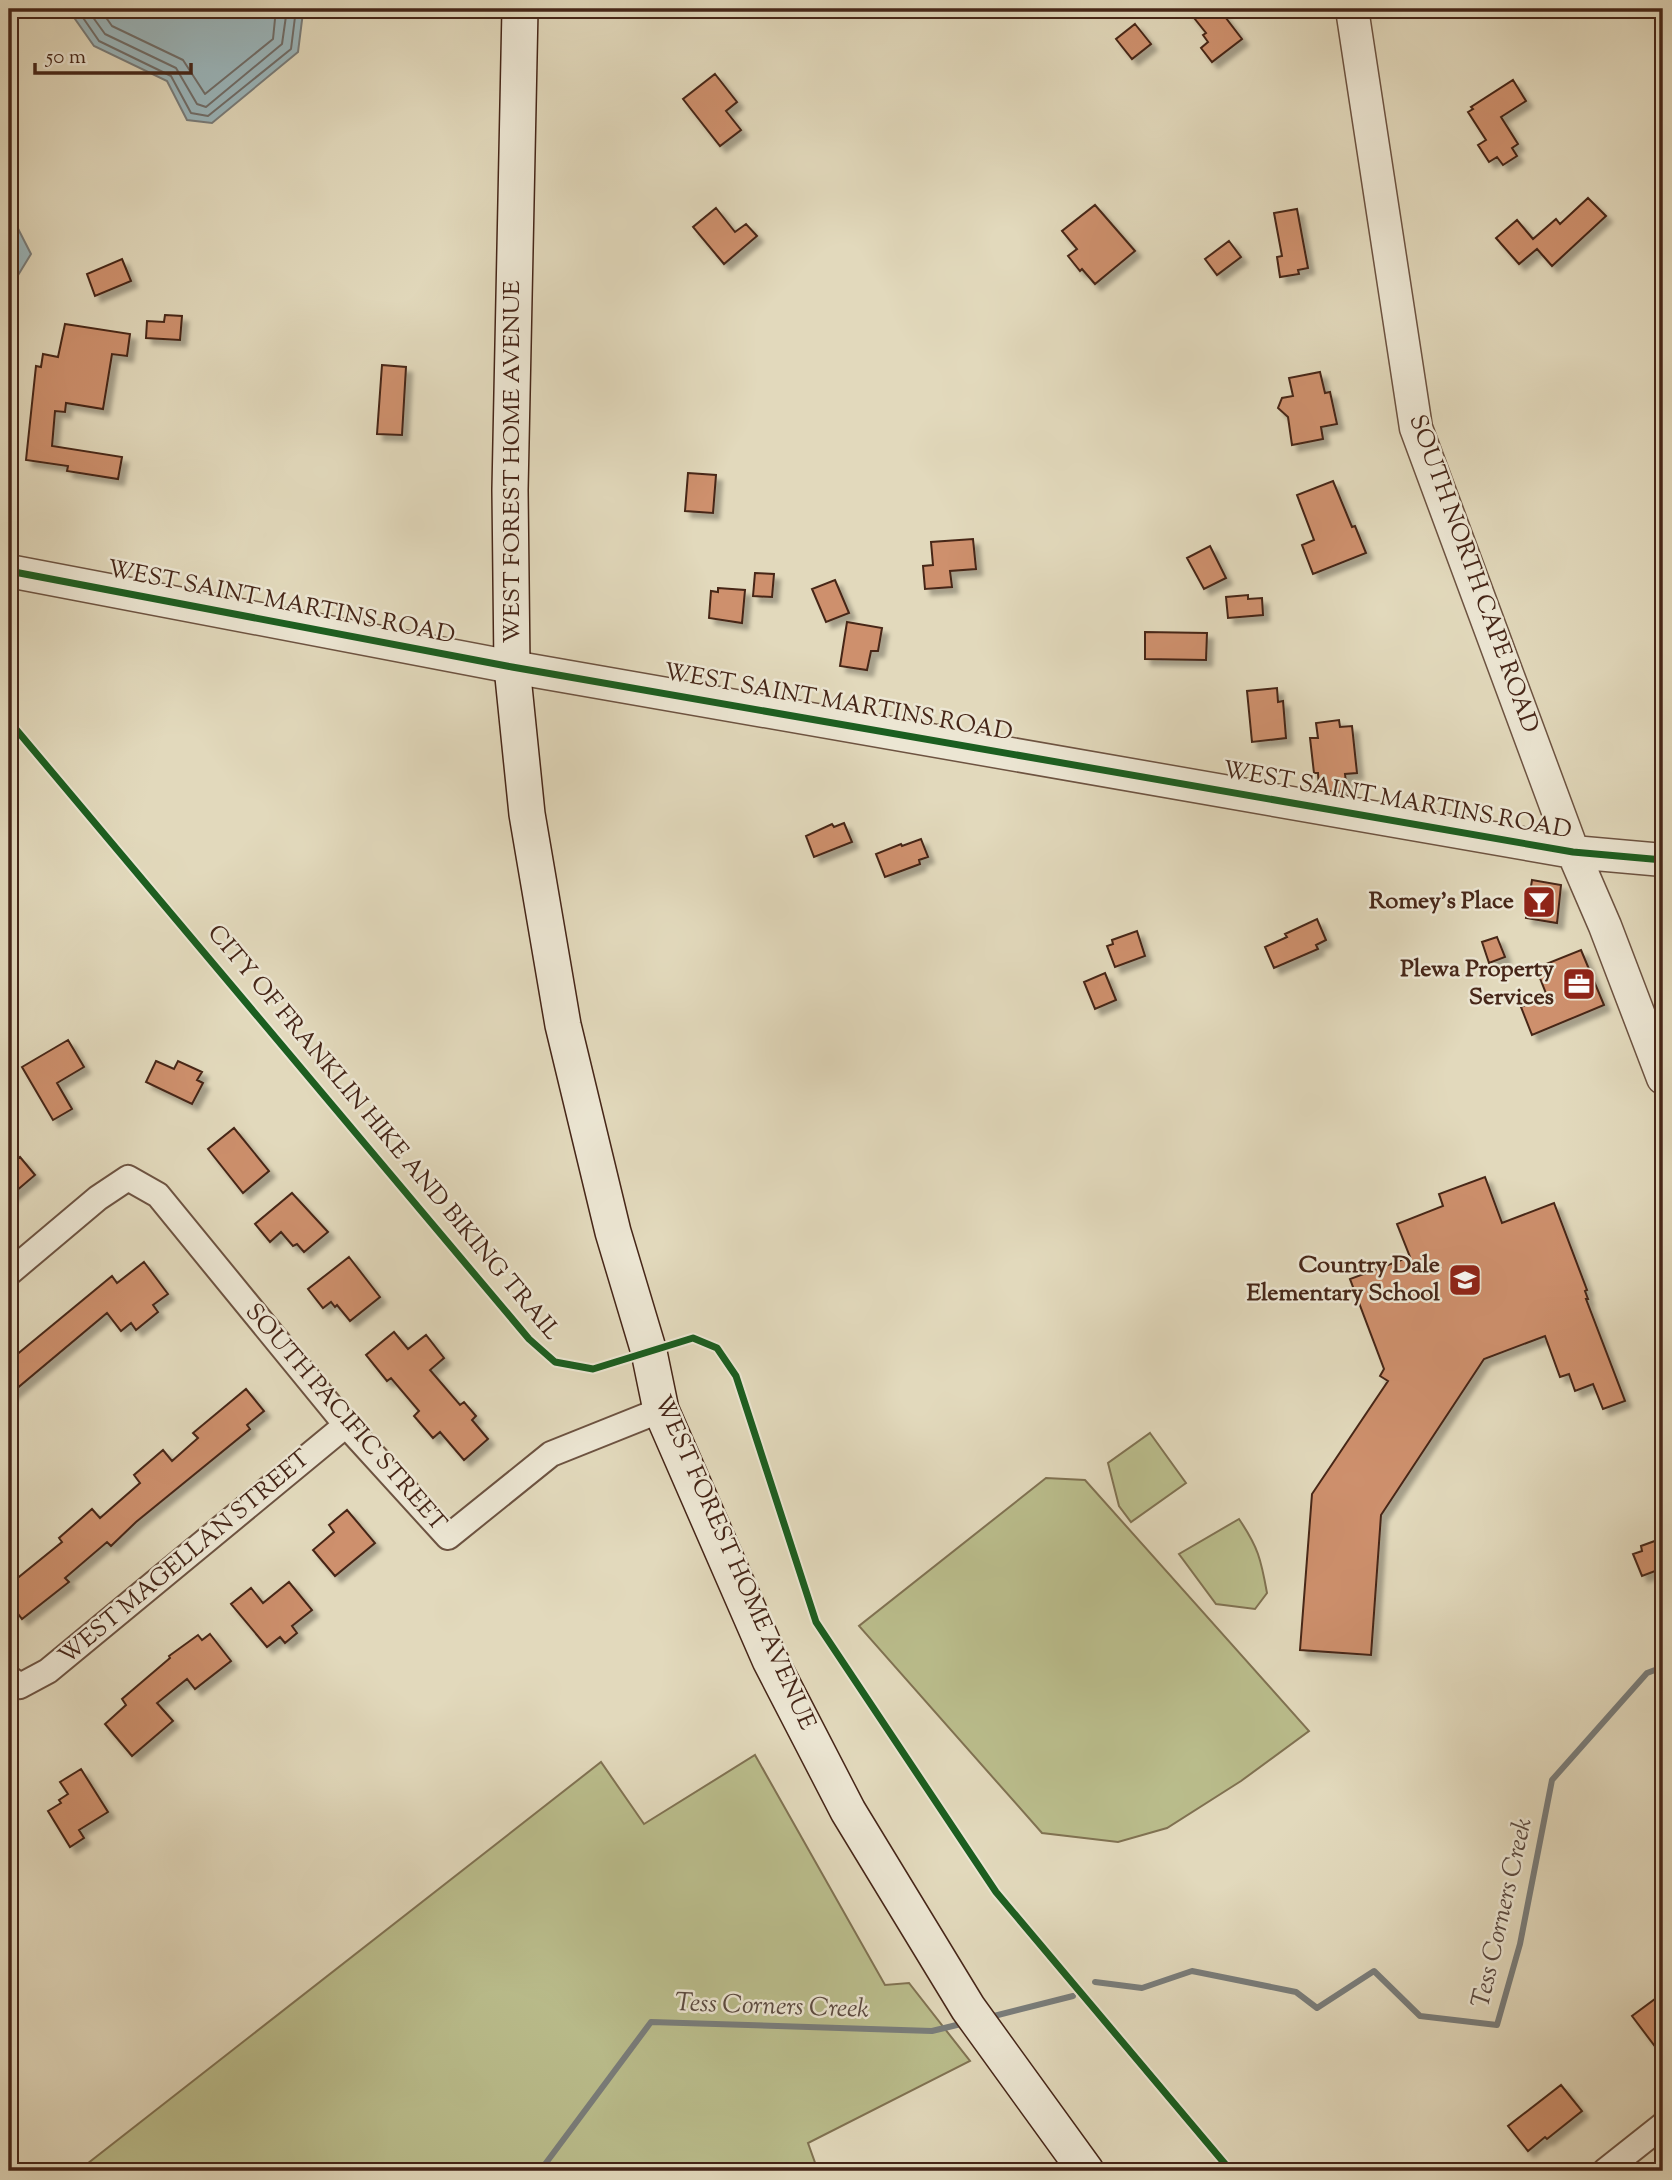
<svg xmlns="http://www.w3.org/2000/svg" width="1672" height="2180" viewBox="0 0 1672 2180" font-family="'Sorts Mill Goudy',serif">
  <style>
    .green { fill: #babd8c; stroke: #807252; stroke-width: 2 }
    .water { fill: #9bb7bd; stroke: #797d7b; stroke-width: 2 }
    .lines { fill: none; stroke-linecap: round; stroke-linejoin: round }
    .shore { stroke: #706e6a; stroke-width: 2 }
    .stream { stroke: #797d7b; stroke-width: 6 }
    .building { fill: #ce906d; stroke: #462618; stroke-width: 2; filter: url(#shadow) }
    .minor-casing { stroke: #6d5341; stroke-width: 28 }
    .tertiary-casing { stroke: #6d5341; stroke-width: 35 }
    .secondary-casing { stroke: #462618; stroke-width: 38 }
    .minor { stroke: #ece6d3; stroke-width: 24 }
    .tertiary { stroke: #ece6d3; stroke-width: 32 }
    .secondary { stroke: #ece6d3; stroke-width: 35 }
    .cycleway-casing { stroke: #ece6d3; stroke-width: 11 }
    .cycleway { stroke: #1b5e20; stroke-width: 7 }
    .labels { text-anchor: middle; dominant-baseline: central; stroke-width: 5; stroke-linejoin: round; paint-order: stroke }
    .street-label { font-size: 24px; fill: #462618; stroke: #ece6d3 }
    .poi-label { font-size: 24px; font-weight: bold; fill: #462618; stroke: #ece6d3; text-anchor: end }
    .water-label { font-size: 26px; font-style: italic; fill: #5b4a41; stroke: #ece6d3 }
  </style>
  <defs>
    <filter id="shadow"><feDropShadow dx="6" dy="6" stdDeviation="2" flood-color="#0004"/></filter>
  </defs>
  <rect width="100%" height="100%" fill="#e2d9bc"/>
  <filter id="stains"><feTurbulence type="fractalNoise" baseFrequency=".00286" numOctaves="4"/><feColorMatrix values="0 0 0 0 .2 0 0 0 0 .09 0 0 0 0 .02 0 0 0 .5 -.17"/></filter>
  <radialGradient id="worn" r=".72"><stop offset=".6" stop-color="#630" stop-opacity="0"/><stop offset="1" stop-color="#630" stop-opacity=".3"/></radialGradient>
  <path class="green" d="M1150,1433L1186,1483L1131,1522L1119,1506L1108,1463Z
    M1046,1478L1085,1480L1309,1731L1241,1781L1167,1828L1118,1842L1042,1833L859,1626Z
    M1239,1519C1258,1547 1261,1559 1267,1593L1255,1609L1216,1604L1179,1554Z
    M755,1755L885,1985L909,1983L970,2061L808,2143L818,2171H78L601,1762L644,1824Z"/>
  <path class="water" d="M68,9H302L303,12L298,52L212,123L187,120L167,81L94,46Z
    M9,211L31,254L9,290Z"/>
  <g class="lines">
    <path class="shore" d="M77,9L99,41L171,76L191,113L208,116L291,49L296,9
      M87,9L105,34L176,68L197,104L206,107L282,44L287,9
      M100,9L112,26L183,60L205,94L273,39L276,9"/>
    <path class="stream" d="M1095,1982L1142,1988L1192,1971L1296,1992L1317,2008L1374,1971L1420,2016L1497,2025L1520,1944L1552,1780L1647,1673L1663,1667
      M990,2017L1073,1996
      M540,2171L651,2022L932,2031L965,2023"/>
  </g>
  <path class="building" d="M1187,9H1219L1242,39L1212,62L1201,48L1208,42L1203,35L1206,33Z
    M1135,24L1151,44L1132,59L1116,39Z
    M715,74L737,102L726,111L741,130L720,146L683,99Z
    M1513,80L1526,101L1501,117L1518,144L1512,148L1517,156L1503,165L1497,157L1489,162L1478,145L1486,140L1468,112L1473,109L1471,107Z
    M1588,198L1606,216L1552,266L1537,249L1519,264L1496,238L1517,220L1533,239L1556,219L1560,224Z
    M1095,205L1135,251L1095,284L1082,269L1080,271L1068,256L1077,249L1062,231Z
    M716,208L735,232L746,224L757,236L724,264L693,227Z
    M1297,209L1308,268L1298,270L1299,274L1280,277L1277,257L1282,256L1274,213Z
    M1229,241L1241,257L1217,275L1205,259Z
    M122,259L131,281L95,296L87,274Z
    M165,315L182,316L180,340L146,338L147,321L164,322Z
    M65,324L130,334L127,356L112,354L103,409L66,403L65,412L55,411L52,446L122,457L118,479L67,471L68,466L26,460L36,366L41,367L43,354L58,357Z
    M382,365L406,367L402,435L377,434Z
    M1320,372L1325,393L1330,392L1337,424L1321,427L1323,439L1292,445L1288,417L1278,408L1282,398L1293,396L1289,378Z
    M688,473L716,475L713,513L685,511Z
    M1333,481L1352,527L1355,526L1366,553L1313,574L1302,545L1314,540L1297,495Z
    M973,539L976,569L950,571L952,587L925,589L923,566L933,565L931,542Z
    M1210,546L1226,578L1204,589L1187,558Z
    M755,573L774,574L772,597L753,596Z
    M835,580L849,613L826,622L812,589Z
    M718,588L745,590L742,623L709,618L711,591L718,592Z
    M1248,595V599L1262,598L1263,615L1228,618L1226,597Z
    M847,622L882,628L878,651H871L867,670L840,666Z
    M1145,632L1207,633L1206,660L1145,659Z
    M1277,688L1278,702L1283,701L1286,738L1252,742L1247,691Z
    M1339,720L1340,727L1352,726L1357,773L1345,774L1347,791L1335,792L1319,789L1318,773H1314L1310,738H1318L1316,723Z
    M844,823L852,842L814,857L806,836L832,824L834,827Z
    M921,839L928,857L919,860L920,864L885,877L876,854L901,844L902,846Z
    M1532,880L1561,885L1557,923L1526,918Z
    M1317,919L1326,940L1316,945L1318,949L1274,968L1265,947L1287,937L1285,934Z
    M1137,931L1145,956L1115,967L1107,946L1113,944L1112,940Z
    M1497,937L1505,957L1489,963L1482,942Z
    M1581,950L1604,1005L1532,1035L1521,1007L1547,996L1536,968Z
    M1105,973L1116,1000L1095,1009L1084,982Z
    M68,1040L84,1067L57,1083L72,1109L53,1120L22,1067Z
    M156,1061L174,1069L178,1061L202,1072L197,1080L203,1083L192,1104L146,1082Z
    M234,1128L269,1171L243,1193L208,1149Z
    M20,1157L35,1175L9,1197V1166Z
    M1485,1177L1502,1223L1554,1203L1587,1290L1585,1291L1588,1299H1586L1625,1401L1603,1409L1593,1384L1575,1391L1569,1374L1560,1377L1545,1336L1484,1359L1381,1515L1371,1655L1300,1650L1312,1494L1388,1381L1380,1376L1384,1369L1350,1279L1410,1257L1397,1224L1443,1206L1439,1194Z
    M292,1193L328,1232L304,1252L297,1244L293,1246L281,1232L270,1242L255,1224Z
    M349,1257L380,1297L350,1321L337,1305L335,1307L331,1302L323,1308L308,1289Z
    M144,1262L168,1294L153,1305L158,1312L136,1330L131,1323L121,1331L107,1313L9,1395V1361L112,1276L117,1283Z
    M394,1332L408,1349L426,1335L444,1358L430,1370L460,1405L464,1402L476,1416L472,1420L488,1439L464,1460L440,1432L433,1438L414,1416L419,1411L391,1378L387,1381L366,1355Z
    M246,1389L264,1411L247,1425L250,1429L136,1522L111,1546L107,1542L65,1578L69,1582L22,1619L9,1602V1585L62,1542L59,1538L92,1509L100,1518L140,1483L134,1475L163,1450L172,1461L198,1438L193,1433Z
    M347,1510L375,1543L335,1576L313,1550L334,1532L329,1525Z
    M1663,1538V1568L1642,1576L1633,1554L1642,1551L1641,1546Z
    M289,1582L312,1610L292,1626L297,1633L285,1643L280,1637L267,1647L231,1604L251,1588L263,1603Z
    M210,1634L231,1661L195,1689L187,1679L157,1703L173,1721L132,1756L105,1724L126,1705L122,1699L170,1658L169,1656L198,1635L202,1640Z
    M81,1769L108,1812L79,1830L84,1838L70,1847L48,1811L61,1803L59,1800L68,1794L60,1782Z
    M1663,1993V2057L1632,2016Z
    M1561,2085L1582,2111L1547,2139L1545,2137L1528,2151L1508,2126Z"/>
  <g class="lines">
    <defs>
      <path id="minor" d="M9,1273L98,1198L128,1178L158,1195L346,1425L448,1537L551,1454L661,1410
        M9,1678L20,1686L48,1671L346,1425
        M1605,2171L1663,2125"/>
      <path id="tertiary" d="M1352,9L1416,428L1573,852L1605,926L1663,1078
        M9,571L512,667L1573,852L1663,860"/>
      <path id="secondary" d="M520,9L510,490L512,667L527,814L563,1025L613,1232L649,1352L661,1410L770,1660L848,1811L968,2008L1086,2171"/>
    </defs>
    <use href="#minor" class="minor-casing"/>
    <use href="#tertiary" class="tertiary-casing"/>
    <use href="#secondary" class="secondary-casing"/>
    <use href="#minor" class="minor"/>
    <use href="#tertiary" class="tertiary"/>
    <use href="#secondary" class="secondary"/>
    <defs>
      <path id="cycleway" d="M9,571L512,667L1573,852L1663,860
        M9,721L529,1339L555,1362L593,1369L693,1338L717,1348L736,1376L816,1622L996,1892L1231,2171"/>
    </defs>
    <use href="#cycleway" class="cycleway-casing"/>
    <use href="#cycleway" class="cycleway"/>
  </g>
  <defs>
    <symbol id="bar-square" viewBox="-11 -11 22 22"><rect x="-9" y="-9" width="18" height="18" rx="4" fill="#8f2418" stroke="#ece6d3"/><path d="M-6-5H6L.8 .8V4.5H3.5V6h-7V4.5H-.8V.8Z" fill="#fff"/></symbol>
    <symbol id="office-square" viewBox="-11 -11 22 22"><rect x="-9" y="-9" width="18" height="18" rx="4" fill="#8f2418" stroke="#ece6d3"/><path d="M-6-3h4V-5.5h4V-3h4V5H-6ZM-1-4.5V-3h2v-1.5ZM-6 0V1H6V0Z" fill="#fff"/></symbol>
    <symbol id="school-square" viewBox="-11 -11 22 22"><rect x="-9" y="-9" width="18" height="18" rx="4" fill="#8f2418" stroke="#ece6d3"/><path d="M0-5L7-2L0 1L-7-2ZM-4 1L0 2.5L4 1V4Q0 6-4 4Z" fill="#fff"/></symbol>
  </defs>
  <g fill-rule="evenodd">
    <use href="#bar-square" x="1520" y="883" width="38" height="38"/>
    <use href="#office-square" x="1560" y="965" width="38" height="38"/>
    <use href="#school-square" x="1446" y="1261" width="38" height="38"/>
  </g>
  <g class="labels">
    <g class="street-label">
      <text transform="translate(513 462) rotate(-90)">WEST FOREST HOME AVENUE</text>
      <text transform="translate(1473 574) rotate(70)">SOUTH NORTH CAPE ROAD</text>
      <text transform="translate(281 603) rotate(11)">WEST SAINT MARTINS ROAD</text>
      <text transform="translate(838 703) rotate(10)">WEST SAINT MARTINS ROAD</text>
      <text transform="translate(1397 801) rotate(10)">WEST SAINT MARTINS ROAD</text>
      <text transform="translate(383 1133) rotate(50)">CITY OF FRANKLIN HIKE AND BIKING TRAIL</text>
      <text transform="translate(345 1418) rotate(49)">SOUTH PACIFIC STREET</text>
      <text transform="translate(185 1558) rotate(-40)">WEST MAGELLAN STREET</text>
      <text transform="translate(734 1563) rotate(66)">WEST FOREST HOME AVENUE</text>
    </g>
    <g class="poi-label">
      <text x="1514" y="902">Romey's Place</text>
      <text x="1554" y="970">Plewa Property<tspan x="1554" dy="28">Services</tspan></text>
      <text x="1440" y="1266">Country Dale<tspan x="1440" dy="28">Elementary School</tspan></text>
    </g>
    <g class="water-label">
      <text transform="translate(1503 1913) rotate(-77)">Tess Corners Creek</text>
      <text transform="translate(772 2007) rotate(2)">Tess Corners Creek</text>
    </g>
  </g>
  <rect width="1672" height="2180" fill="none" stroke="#e2d9bc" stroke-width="35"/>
  <rect x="10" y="10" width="1651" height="2159" fill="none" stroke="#462618" stroke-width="3.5"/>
  <rect x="18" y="18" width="1637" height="2145" fill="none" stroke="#462618" stroke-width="2"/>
  <path d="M35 63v10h156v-10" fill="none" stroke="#462618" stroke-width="3.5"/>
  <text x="46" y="63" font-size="21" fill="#462618" stroke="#ece6d3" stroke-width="5" paint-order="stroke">50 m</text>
  <rect width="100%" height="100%" filter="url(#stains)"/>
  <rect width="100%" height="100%" fill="url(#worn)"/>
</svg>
